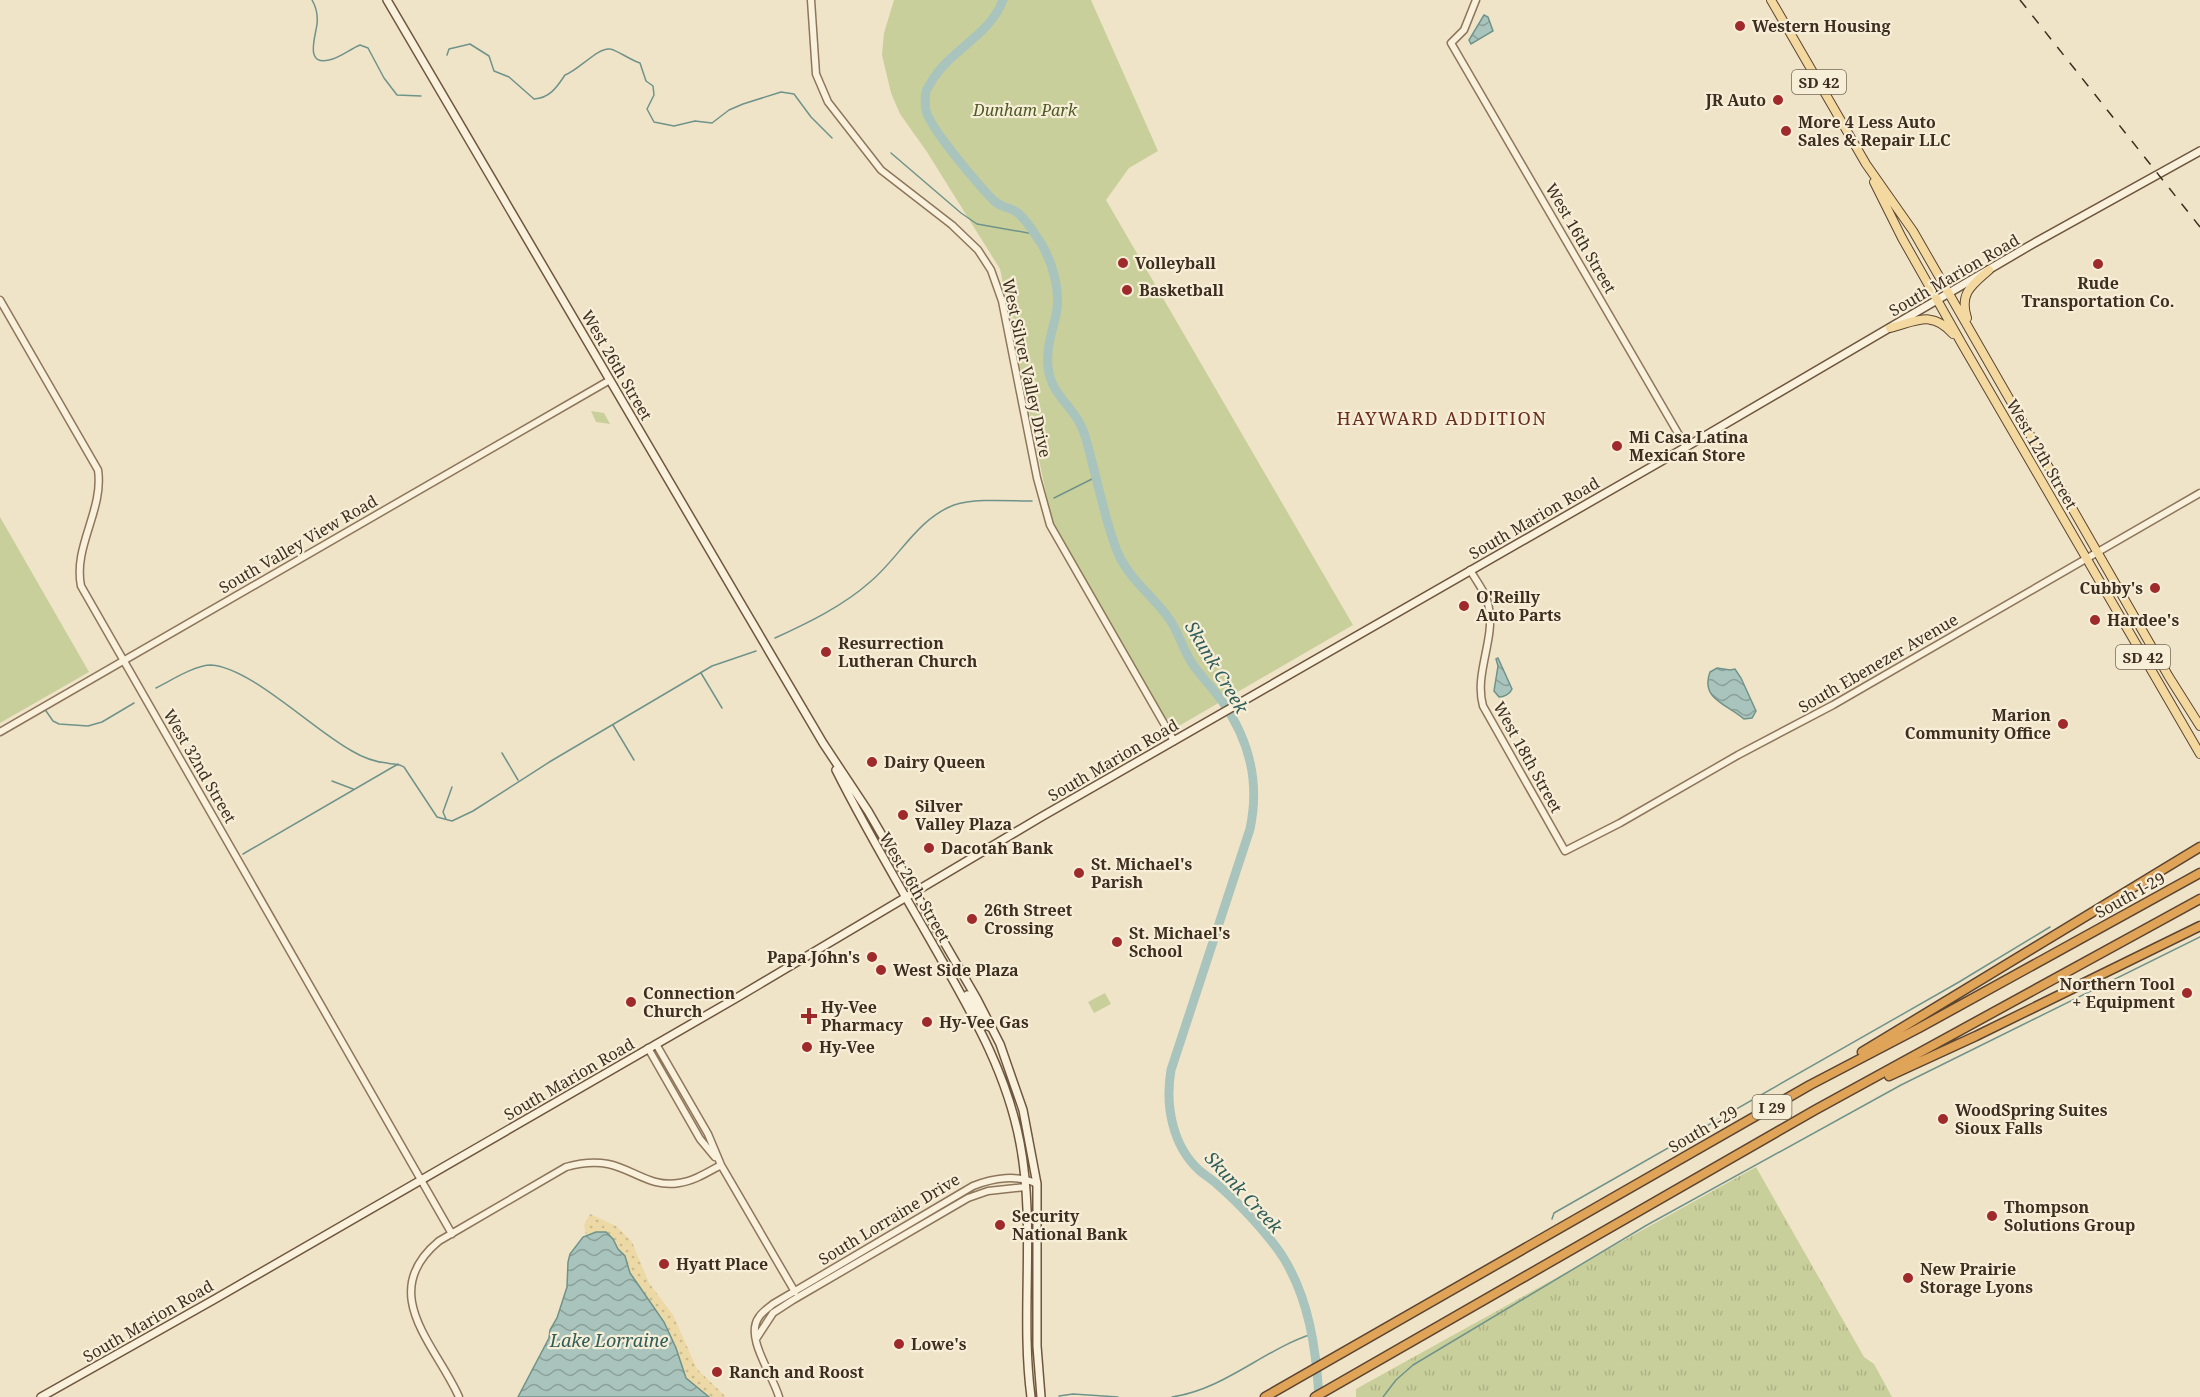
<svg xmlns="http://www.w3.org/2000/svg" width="2200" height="1397" viewBox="0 0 2200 1397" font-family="'Noto Serif',serif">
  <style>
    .grass { fill: url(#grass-tufts) }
    .sand { fill: url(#sand-dots) }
    .park { fill: #c9cf9b }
    .water { fill: url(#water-waves); stroke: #6f938a; stroke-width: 1.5 }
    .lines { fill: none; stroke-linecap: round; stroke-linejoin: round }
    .stream { stroke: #6f938a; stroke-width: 1.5 }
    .river { stroke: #a9c4bc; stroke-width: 9 }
    .tertiary-casing { stroke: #8d765c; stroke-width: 9 }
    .secondary-casing { stroke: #6f573f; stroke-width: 10 }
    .primary-casing { stroke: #5b4430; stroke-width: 10 }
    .motorway-casing { stroke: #5b4430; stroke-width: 11 }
    .tertiary { stroke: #faf1dc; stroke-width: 6 }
    .secondary { stroke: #faf1dc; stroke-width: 7 }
    .primary { stroke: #f3d9a0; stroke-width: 8 }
    .motorway { stroke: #e0a458; stroke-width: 8 }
    .rail { stroke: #3d2e20; stroke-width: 1.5; stroke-dasharray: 10 10; stroke-linecap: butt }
    .poi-dot { fill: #9e2a2b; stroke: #f7eed8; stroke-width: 2 }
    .labels { text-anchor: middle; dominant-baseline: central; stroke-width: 4.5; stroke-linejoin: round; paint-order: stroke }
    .shield { fill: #f7eed8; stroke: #756857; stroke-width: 1.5 }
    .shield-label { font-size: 15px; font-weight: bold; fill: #3d2e20 }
    .poi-label { font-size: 16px; font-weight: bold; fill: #3d2e20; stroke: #f7eed8; text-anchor: start }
    .park-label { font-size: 16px; font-style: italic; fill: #4d5a26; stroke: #f7eed8 }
    .street-label { font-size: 16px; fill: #3d2e20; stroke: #f7eed8 }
    .neighbourhood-label { font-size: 18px; letter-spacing: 1.5px; fill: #6b2e1e; stroke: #f7eed8 }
    .water-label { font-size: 18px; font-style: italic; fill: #2f5d5a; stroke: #f7eed8 }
  </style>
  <defs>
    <pattern id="grass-tufts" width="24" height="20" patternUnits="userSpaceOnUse" patternTransform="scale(1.5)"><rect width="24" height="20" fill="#c9cf9b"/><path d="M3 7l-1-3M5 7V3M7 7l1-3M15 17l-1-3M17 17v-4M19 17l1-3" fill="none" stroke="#aeb285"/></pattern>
    <pattern id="sand-dots" width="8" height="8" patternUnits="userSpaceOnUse" patternTransform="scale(1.5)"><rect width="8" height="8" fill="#ecd9a5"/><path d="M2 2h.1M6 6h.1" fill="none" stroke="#cbbb8e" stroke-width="1.8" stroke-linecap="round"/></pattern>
    <pattern id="water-waves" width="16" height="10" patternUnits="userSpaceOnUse" patternTransform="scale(1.5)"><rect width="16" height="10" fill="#a9c4bc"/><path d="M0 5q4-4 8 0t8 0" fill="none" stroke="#8ba098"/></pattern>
  </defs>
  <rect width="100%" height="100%" fill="#f0e4c8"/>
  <path class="grass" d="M1756,1167L1864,1357L1874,1364L1892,1397H1356V1389Z"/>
  <path class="sand" d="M590,1214L616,1226L632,1242L649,1283L673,1315L697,1369L726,1397H709L686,1378L676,1348L664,1322L637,1283L630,1273L625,1256L618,1249L613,1239L589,1234L586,1235L584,1225Z"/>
  <path class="park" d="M894,0H1091L1158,151L1129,168L1106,200L1353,625L1172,730L1052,523L1000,269L927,152L900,114L891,93L882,55L884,33Z
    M591,411L604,413L610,424L596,422Z
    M0,517L89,672L0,723Z
    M1105,993L1111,1004L1094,1013L1088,1002Z"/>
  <path class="water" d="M1484,15L1488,17L1493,31L1471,44L1469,40Z
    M1498,658L1512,689C1510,694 1504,697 1499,697L1494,691L1498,666L1496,659Z
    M1717,668L1730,670L1735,669L1741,678L1756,711L1752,718L1744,719C1727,704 1700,699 1710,672Z
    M596,1232H606L613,1239L618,1249L625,1256L630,1273L637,1283L664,1322L676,1348L686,1378L709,1397H518L549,1338L550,1330L557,1318L567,1287L568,1262L570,1254L583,1237Z"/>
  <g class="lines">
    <path class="stream" d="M312,0C316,7 318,16 317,24C316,35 304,66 329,60C340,58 350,49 360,45L368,48L384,78L397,95L421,96
      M447,55L449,49L470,44L489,56L494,71L509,77L534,99C550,98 557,87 565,75C579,70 598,47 610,49C617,50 630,60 640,63L646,81L653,86L654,95L647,109L654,122L674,126L695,121L712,123L729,110L743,104L781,92L794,94L811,117L832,138
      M891,153L961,213L977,224L1034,234
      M1054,498L1096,477
      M775,638C808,623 843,606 870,582C899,558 917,519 954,505C976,498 1009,501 1032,501
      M701,673L722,708
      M156,688C170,681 195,665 211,665C252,668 313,730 352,751C362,757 375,762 387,763C394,765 398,763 404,767L437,817L452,821L473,811L551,761L712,666L756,651
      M44,708L53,721L59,724L88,726L102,722L134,703
      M613,725L634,760
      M502,753L518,780
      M332,781L353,789
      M446,819L443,812L452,787
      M243,854L398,764
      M1552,1219L1554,1213L1959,982L2050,927
      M1059,1396L1073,1394L1118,1397
      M1172,1397C1225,1389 1263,1350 1312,1334
      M1383,1397L1396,1380L1413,1365L1647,1225L1901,1085L2200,937"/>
    <path class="river" d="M1003,0C990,35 952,49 933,79C931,83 927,88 926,92C925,96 925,107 926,111C932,131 978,184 993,200C1000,207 1007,207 1015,211C1026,218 1035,234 1042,245C1053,264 1061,292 1056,315C1052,332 1046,349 1048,367C1051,391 1064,399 1076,417C1085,430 1088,447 1092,462C1100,492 1106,523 1117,551C1129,580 1153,595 1170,620C1179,633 1183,650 1192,663C1201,677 1213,688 1222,701C1250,741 1260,782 1250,829L1171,1070C1165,1105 1172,1146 1200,1171C1206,1176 1213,1180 1218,1185C1239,1203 1268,1234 1283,1257C1309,1299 1316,1348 1319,1397"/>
    <defs>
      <path id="tertiary" d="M811,0L816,74L828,102L881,170L952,225L978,250L991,270L1002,301L1037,478L1050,525L1174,741
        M1476,0L1464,30L1451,43L1686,447
        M0,300L98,470C104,510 73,546 81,586L452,1234
        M1470,570C1477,582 1487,594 1489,608C1495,640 1474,674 1483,706L1565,851L1620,823L1738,755L1833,705L2200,493
        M0,732L610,380
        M656,1044L708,1134L721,1165L795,1292
        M648,1048L700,1139L715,1157
        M756,1339L773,1313L793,1300L968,1198L988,1191L1026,1187
        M459,1397C436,1345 376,1293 439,1241L566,1167C580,1163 593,1161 608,1164C633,1169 651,1188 679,1183C694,1181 708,1172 721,1165
        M779,1397C773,1375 744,1337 759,1317C762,1312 768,1308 773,1304L973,1186C993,1178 1018,1174 1037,1184"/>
      <path id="secondary" d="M387,0L743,607L823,743L868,811L977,999L1000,1044L1023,1110L1037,1184V1346L1041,1397
        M836,770C868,834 905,895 940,957C974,1017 1007,1074 1020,1143C1036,1227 1020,1313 1031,1397
        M967,995L985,1025L992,1028
        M41,1397L215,1299L738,997L1041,817L1686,447L2029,246L2200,151"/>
      <path id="primary" d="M1771,0L1866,164L1913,231L2169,677L2200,726
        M1874,182L1902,238L1962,344L2200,754
        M1967,318C1959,293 1972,285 1989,270
        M1890,328C1917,321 1932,310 1953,334"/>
      <path id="motorway" d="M1862,1052L2200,847
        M1889,1076L1976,1036L2200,926
        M1265,1397L1810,1085L1919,1028L2200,873
        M1315,1397L1815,1110L2200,899"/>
    </defs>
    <use href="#tertiary" class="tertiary-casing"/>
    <use href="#secondary" class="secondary-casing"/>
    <use href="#primary" class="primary-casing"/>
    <use href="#motorway" class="motorway-casing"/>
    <use href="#tertiary" class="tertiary"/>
    <use href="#secondary" class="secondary"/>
    <use href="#primary" class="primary"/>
    <use href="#motorway" class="motorway"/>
    <path class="rail" d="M2020,0L2200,227"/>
  </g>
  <g class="poi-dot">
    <circle cx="1740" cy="26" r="6"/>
    <circle cx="1778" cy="100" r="6"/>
    <circle cx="1786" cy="131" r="6"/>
    <circle cx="1123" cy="263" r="6"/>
    <circle cx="2098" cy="264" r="6"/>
    <circle cx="1127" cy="290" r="6"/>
    <circle cx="1617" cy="446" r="6"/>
    <circle cx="2155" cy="588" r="6"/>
    <circle cx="1464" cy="606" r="6"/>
    <circle cx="2095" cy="620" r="6"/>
    <circle cx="826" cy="652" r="6"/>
    <circle cx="2063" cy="724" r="6"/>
    <circle cx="872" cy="762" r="6"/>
    <circle cx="903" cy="815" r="6"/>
    <circle cx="929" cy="848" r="6"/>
    <circle cx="1079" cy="873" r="6"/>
    <circle cx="972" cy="919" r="6"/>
    <circle cx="1117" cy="942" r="6"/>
    <circle cx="872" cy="957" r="6"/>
    <circle cx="881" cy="970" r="6"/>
    <circle cx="2187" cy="993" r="6"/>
    <circle cx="631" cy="1002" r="6"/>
    <path d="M806 1007h6v6h6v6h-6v6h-6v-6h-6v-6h6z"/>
    <circle cx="927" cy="1022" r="6"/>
    <circle cx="807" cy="1047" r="6"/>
    <circle cx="1943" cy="1119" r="6"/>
    <circle cx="1992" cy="1216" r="6"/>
    <circle cx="1000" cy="1225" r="6"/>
    <circle cx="664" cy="1264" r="6"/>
    <circle cx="1908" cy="1278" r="6"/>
    <circle cx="899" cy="1344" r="6"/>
    <circle cx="717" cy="1372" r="6"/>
  </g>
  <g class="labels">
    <g class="shield">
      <rect x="1792" y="70" width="54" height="24" rx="4.5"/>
      <rect x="2116" y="645" width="54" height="24" rx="4.5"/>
      <rect x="1752.5" y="1095" width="39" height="24" rx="4.5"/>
    </g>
    <g class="shield-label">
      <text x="1819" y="82">SD 42</text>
      <text x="2143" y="657">SD 42</text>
      <text x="1772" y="1107">I 29</text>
    </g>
    <g class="poi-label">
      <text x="1752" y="26">Western Housing</text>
      <text x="1766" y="100" text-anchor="end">JR Auto</text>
      <text x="1798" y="122">More 4 Less Auto<tspan x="1798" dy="18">Sales &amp; Repair LLC</tspan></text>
      <text x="1135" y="263">Volleyball</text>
      <text x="2098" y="283" text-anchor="middle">Rude<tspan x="2098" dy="18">Transportation Co.</tspan></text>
      <text x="1139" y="290">Basketball</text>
      <text x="1629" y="437">Mi Casa Latina<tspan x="1629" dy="18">Mexican Store</tspan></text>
      <text x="2143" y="588" text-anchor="end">Cubby's</text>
      <text x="1476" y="597">O'Reilly<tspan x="1476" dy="18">Auto Parts</tspan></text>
      <text x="2107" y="620">Hardee's</text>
      <text x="838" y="643">Resurrection<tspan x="838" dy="18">Lutheran Church</tspan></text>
      <text x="2051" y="715" text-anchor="end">Marion<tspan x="2051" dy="18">Community Office</tspan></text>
      <text x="884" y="762">Dairy Queen</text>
      <text x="915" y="806">Silver<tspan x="915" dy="18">Valley Plaza</tspan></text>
      <text x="941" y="848">Dacotah Bank</text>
      <text x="1091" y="864">St. Michael's<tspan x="1091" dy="18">Parish</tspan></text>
      <text x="984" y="910">26th Street<tspan x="984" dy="18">Crossing</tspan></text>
      <text x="1129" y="933">St. Michael's<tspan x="1129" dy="18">School</tspan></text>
      <text x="860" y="957" text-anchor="end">Papa John's</text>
      <text x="893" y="970">West Side Plaza</text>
      <text x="2175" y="984" text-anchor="end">Northern Tool<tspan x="2175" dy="18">+ Equipment</tspan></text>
      <text x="643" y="993">Connection<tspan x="643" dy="18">Church</tspan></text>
      <text x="821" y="1007">Hy-Vee<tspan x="821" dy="18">Pharmacy</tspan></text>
      <text x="939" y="1022">Hy-Vee Gas</text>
      <text x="819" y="1047">Hy-Vee</text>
      <text x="1955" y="1110">WoodSpring Suites<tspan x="1955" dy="18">Sioux Falls</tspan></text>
      <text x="2004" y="1207">Thompson<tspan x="2004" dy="18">Solutions Group</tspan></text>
      <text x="1012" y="1216">Security<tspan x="1012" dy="18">National Bank</tspan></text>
      <text x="676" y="1264">Hyatt Place</text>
      <text x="1920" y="1269">New Prairie<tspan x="1920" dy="18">Storage Lyons</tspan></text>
      <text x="911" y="1344">Lowe's</text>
      <text x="729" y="1372">Ranch and Roost</text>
    </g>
    <g class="park-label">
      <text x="1025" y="110">Dunham Park</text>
    </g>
    <g class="street-label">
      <text transform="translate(1581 238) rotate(60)">West 16th Street</text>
      <text transform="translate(1954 275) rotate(-30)">South Marion Road</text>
      <text transform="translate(617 365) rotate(60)">West 26th Street</text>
      <text transform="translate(1027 368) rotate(78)">West Silver Valley Drive</text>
      <text transform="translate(2042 454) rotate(60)">West 12th Street</text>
      <text transform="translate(1534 518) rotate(-30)">South Marion Road</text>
      <text transform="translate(298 544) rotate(-30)">South Valley View Road</text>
      <text transform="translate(1878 663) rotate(-30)">South Ebenezer Avenue</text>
      <text transform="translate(1528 757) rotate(61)">West 18th Street</text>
      <text transform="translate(1113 760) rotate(-30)">South Marion Road</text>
      <text transform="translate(200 766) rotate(60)">West 32nd Street</text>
      <text transform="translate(915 887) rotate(60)">West 26th Street</text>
      <text transform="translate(2130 895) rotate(-29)">South I-29</text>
      <text transform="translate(569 1079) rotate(-30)">South Marion Road</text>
      <text transform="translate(1703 1129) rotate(-30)">South I-29</text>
      <text transform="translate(889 1219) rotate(-31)">South Lorraine Drive</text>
      <text transform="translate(148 1321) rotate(-30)">South Marion Road</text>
    </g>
    <g class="neighbourhood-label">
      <text x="1442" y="418">HAYWARD ADDITION</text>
    </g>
    <g class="water-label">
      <text transform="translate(1217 667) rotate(59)">Skunk Creek</text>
      <text transform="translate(1244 1192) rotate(47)">Skunk Creek</text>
      <text x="609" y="1340">Lake Lorraine</text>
    </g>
  </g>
</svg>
